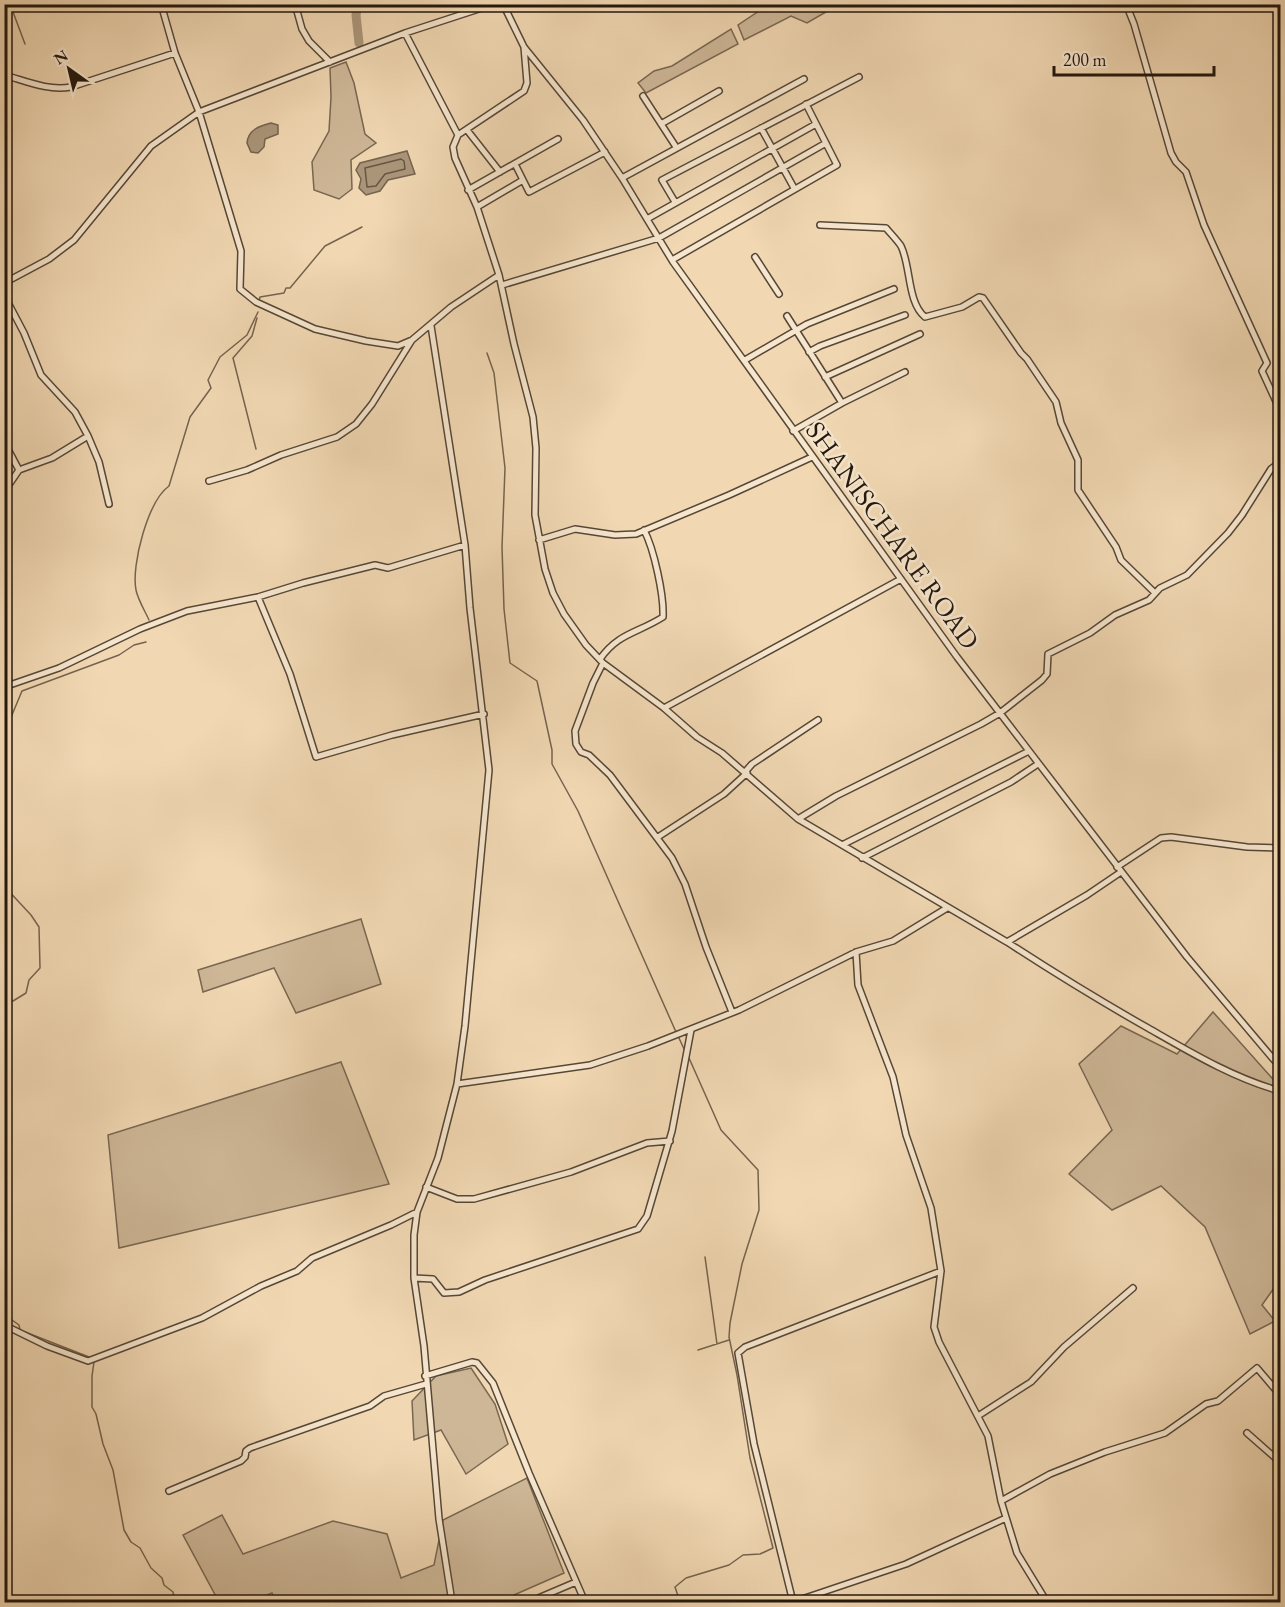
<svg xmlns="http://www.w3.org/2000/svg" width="1285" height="1607" viewBox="0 0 1285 1607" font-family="'EB Garamond',serif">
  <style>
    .green { fill: #ceb797; stroke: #786752; stroke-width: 1.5 }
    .water { fill: #ab967a; stroke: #75634e; stroke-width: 1.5 }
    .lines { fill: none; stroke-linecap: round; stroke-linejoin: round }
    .shore { stroke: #675643; stroke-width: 1.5 }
    .stream { stroke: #75634e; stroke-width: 1.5 }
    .river { stroke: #ab967a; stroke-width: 9 }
    .minor-casing { stroke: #564736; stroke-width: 8 }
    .minor { stroke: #f6e6ce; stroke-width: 5 }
    .labels { text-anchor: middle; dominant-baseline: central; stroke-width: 5; stroke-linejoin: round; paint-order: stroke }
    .street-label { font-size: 27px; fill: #23170c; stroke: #f6e6ce }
  </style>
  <rect width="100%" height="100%" fill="#f1d8b3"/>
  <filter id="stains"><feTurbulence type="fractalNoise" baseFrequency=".00333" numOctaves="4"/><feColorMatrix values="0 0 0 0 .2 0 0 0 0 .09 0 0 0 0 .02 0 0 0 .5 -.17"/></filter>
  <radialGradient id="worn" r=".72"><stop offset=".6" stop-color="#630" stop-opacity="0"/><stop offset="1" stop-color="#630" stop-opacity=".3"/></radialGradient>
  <path class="green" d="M768,5H798L805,10L826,12L807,23L791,16L744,40L738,25Z
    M731,29L738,44L646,93L638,83L654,71L672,66Z
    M346,62L354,83L365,134L376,143L351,160L352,189L339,199L314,190L312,162L329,131L331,97L330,68Z
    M361,919L381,984L296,1013L274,968L203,992L198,970Z
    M1213,1012L1280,1087V1298L1274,1288L1262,1305L1275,1321L1250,1334L1205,1227L1161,1186L1112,1210L1069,1174L1112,1130L1079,1064L1121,1026L1177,1054Z
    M341,1062L389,1184L119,1248L108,1135Z
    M471,1368L495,1404L508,1444L466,1474L441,1430L414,1440L412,1401L436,1376Z
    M527,1478L564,1573L498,1602H276L272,1593L249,1602H219L183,1535L222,1515L243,1554L333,1521L387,1534L401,1578L434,1565L443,1520Z"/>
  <path class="water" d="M271,123L278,125V134L265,139L264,147L258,153L251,152L247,143C248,130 259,126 271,123Z
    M407,151L415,174L388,180L380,191L366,195L359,188L361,179L356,170L360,163Z"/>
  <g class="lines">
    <path class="shore" d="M401,159L404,161L405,169L385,174L376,186L367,187L365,168Z"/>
    <path class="stream" d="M10,4L25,44
      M259,301L260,297L284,293L286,288H290L325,246L362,227
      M487,353L494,373L505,468L502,547L504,609L510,663L537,681L552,750V764L578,811L676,1032
      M256,449L233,358L252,336L257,318
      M149,620C145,611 138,600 136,590C131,565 148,501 169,486L190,417L211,388L208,380L220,357L247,335L258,312
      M4,734L22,691L119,655L134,645L146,642
      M4,886L31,915L39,927L40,968L29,980L26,993L13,1001H4
      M678,1036L685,1051
      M705,1257L717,1344
      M4,1296L12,1320L19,1325L20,1330L89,1357
      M698,1350L729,1340
      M94,1362L92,1376V1407L96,1414L103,1444L113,1470L124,1530L131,1542L140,1548L151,1568L162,1578L164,1585L173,1592L175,1602
      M680,1602L675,1587L686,1578L729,1565L743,1555L760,1554L773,1548L750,1458L737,1375L729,1337L730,1323L742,1264L759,1210L758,1170L721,1130L689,1058"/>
    <path class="river" d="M358,4L356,15L359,43"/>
    <defs>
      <path id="minor" d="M161,4L175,53L199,112L241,251L240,289L256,302L315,329L366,341L398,346L412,340L451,307L499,275L477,207L455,158L453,147L458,135L524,91L527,83L524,47
        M295,4L302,29L309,41L330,62
        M503,4L524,47L583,120L622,178L673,262L957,657L1187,957L1280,1067
        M1126,4L1134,24L1171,153L1176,162L1186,172L1204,225L1267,363L1262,371L1280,410
        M405,33L458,135
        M4,75C26,81 47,91 71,87L175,53
        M643,96L676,147
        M661,124L719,91
        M761,128L794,188
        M467,130L500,172
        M515,164L529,192L605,152
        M622,178L804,79
        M468,190L558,139
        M675,202L662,180L859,77
        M477,207L523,180
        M647,219L816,124
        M820,225L886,228C890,233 897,240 901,246C911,266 907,302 925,317L962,307L979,297L983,298L1021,353L1027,359L1056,402L1061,423L1078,460V490L1116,547L1121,560L1155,593
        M755,257L779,294
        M672,260L837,165L806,104
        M499,275L514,344L533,417L536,448L535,515L545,569L553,593L564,614L586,645L603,663L664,708L697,737L722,753L798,819L1007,942
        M4,283L49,259L74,240L151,146L199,112L405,33L494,4
        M502,285L659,238L826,143
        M4,295L24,333L41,375L75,412L88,436L52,458L19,470L4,492
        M787,316L842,403
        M431,326L465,545L470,608L489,770L465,1026L457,1084L438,1158L417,1212L414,1235V1278L424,1346L439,1519L452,1602
        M809,352L820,346L905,315
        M745,360L807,324L894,289
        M825,377L920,334
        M793,431L842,403L905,372
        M88,436L99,462L109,504
        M4,442L19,470
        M209,481L247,470L281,455L337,437L356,424L372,404L412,340
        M539,540L575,529L615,535L636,534L729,495L812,457
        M258,597L290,674L316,757L392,735L484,714
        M600,659C618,633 638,633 663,617C664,595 654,549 644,530
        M603,663L593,683L575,731L576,744L581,752L589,755L610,775L672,858L685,884L706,947L732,1012
        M4,687L59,668L140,629L187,611L258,597L303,583L375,565L388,568L465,545
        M664,708L901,579
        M745,772L752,764L818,720
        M798,819L836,796L981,724L1000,713L1042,680L1047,674L1048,654L1090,633L1115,615L1149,600L1160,588L1187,575L1228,533L1242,515L1271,469L1280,462
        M658,837L724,794L747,773
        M842,845L1029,751
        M862,858L1011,782L1038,764
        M1117,867L1161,838L1171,837L1247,847L1280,848
        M1121,872L1087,895L1007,942C1053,972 1100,1001 1148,1028C1190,1052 1233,1078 1280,1091
        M856,952L858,985L893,1077L906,1135L931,1208L941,1271L934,1327L939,1342L988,1436L1001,1501L1017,1553L1047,1602
        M457,1084L590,1065L648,1046L739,1010L856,952L893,941L947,908
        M426,1187L457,1199H474L571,1172L647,1143L670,1141
        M414,1278L433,1279L444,1293L459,1292L485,1280L638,1229L647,1216L672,1131L691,1030
        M4,1325L47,1346L88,1361L202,1318L261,1286L297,1271L312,1258L391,1225L417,1212
        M425,1376L472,1362L477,1363L493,1383L529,1473L585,1602
        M978,1416L1031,1382L1064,1347L1133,1288
        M1247,1433L1280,1462
        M169,1491L241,1461L245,1457L246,1451L250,1448L370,1406L384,1396L426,1384
        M1001,1501L1050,1474L1105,1452L1165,1433L1206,1404L1218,1401L1257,1368L1280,1395
        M529,1602L576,1582
        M793,1602L754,1444L738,1353L745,1347L941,1271
        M793,1602L906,1564L1006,1518"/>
    </defs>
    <use href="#minor" class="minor-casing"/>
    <use href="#minor" class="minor"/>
  </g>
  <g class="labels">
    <g class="street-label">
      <text transform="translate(893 535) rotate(54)">SHANISCHARE ROAD</text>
    </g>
  </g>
  <rect width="1285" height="1607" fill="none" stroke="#f1d8b3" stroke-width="24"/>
  <rect x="6" y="6" width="1273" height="1595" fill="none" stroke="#23170c" stroke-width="3"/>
  <rect x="12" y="12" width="1261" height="1583" fill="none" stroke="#23170c" stroke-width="1.5"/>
  <g transform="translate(69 69) rotate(326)" stroke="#f6e6ce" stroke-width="4.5" paint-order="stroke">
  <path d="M0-4.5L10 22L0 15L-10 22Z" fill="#23170c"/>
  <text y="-9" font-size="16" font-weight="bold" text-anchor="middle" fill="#23170c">N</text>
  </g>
  <path d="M1054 66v9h160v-9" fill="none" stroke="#23170c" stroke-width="3"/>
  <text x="1063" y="66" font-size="18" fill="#23170c" stroke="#f6e6ce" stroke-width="4.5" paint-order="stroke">200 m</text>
  <rect width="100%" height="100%" filter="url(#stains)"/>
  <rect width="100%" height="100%" fill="url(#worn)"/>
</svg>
